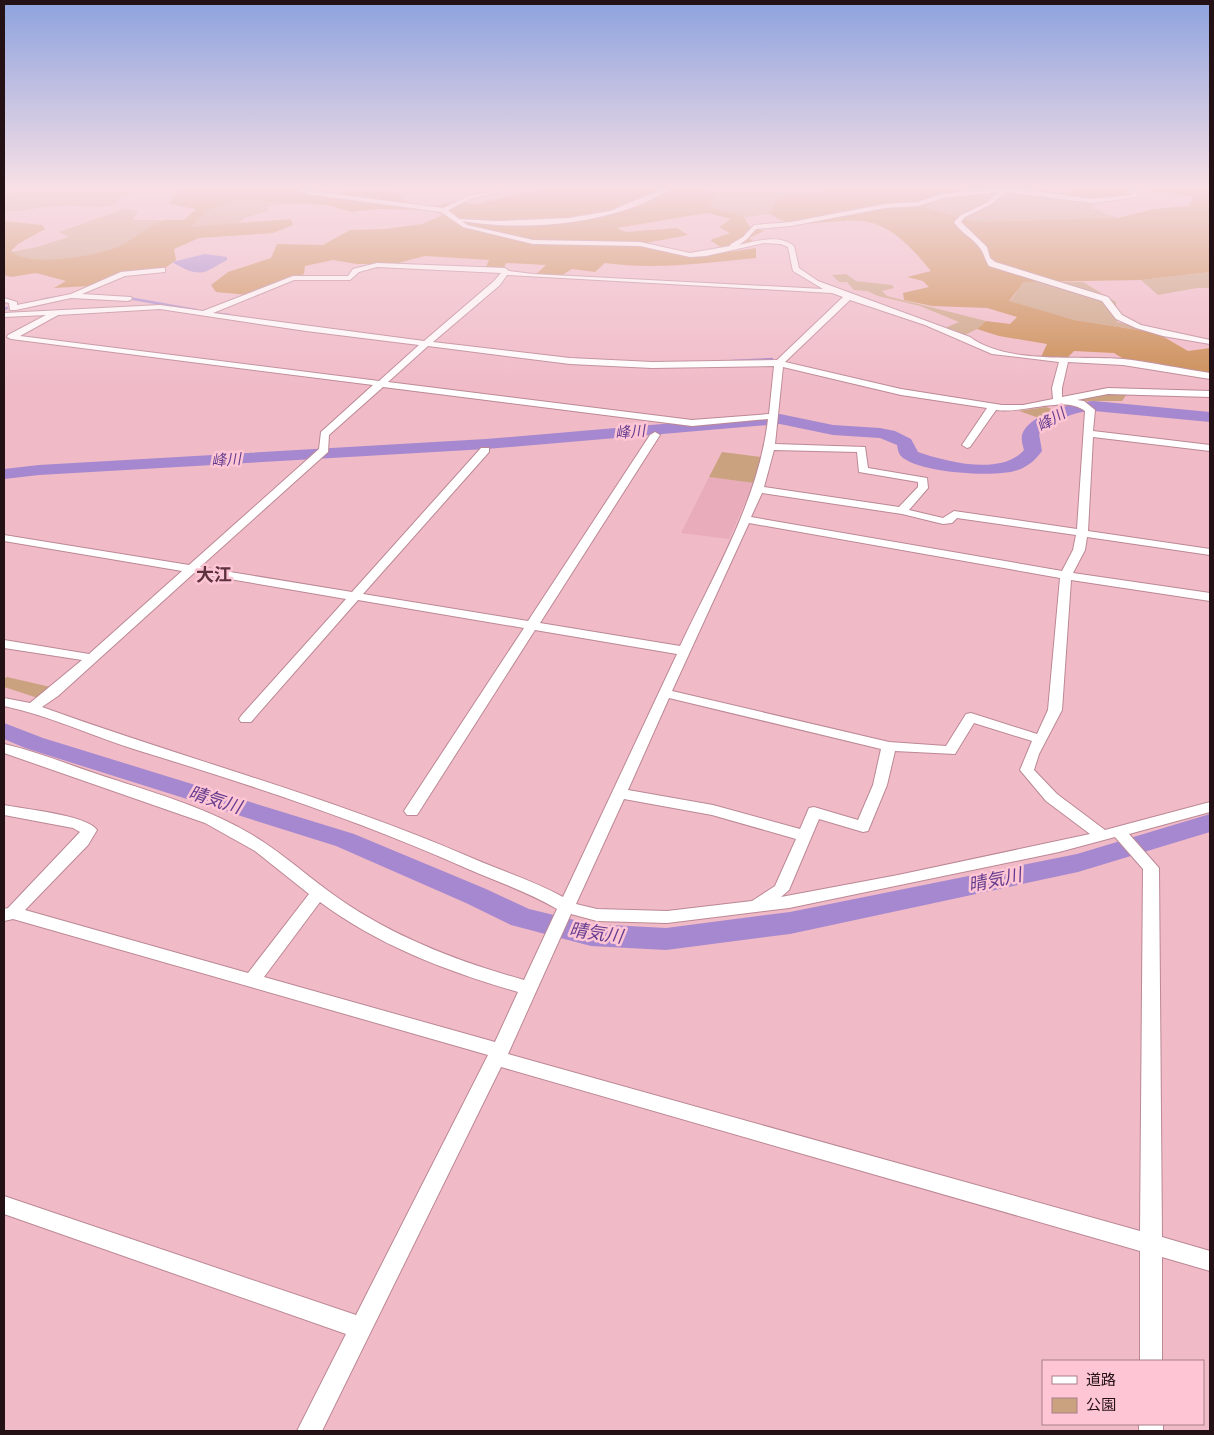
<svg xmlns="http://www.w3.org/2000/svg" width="1214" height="1435" viewBox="0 0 1214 1435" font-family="Cabin,'Noto Sans JP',sans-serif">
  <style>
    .built { fill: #e9acbb }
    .green { fill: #caa280 }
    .forest { fill: #ca8c53 }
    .water { fill: #a588cf }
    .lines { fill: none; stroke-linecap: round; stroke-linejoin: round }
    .stream-far1 { stroke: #a588cf; stroke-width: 2 }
    .stream { stroke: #a588cf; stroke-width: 2.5 }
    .river { fill: #a588cf; fill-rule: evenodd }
    .minor-casing { stroke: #bc8895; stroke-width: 2 }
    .minor { fill: #fff; fill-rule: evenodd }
    .labels { text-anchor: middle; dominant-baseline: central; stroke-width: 5; stroke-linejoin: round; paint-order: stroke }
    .far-water-label { font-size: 15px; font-style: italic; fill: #633c90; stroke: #fec6d4 }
    .neighbourhood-label { font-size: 18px; font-weight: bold; fill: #5d313e; stroke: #fec6d4 }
    .water-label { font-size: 18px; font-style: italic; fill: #633c90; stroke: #fec6d4 }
  </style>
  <rect width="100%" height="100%" fill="#f0bac7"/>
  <path class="built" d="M709,477L754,483L729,539L681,533Z"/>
  <path class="green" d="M180,189C160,195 126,183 114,205C96,209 82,205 63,206C43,206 24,211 4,212V194L27,190Z
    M699,189H824L820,193L778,196L770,214L744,217L708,206Z
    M994,189H1070L1069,192L1097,198L1092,208L1118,218L974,222L924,207L949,196Z
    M240,200L298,203L267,206L268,211L244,218L238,224L191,227L208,210Z
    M124,209L138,211L133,220H162C147,229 132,241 116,248C95,257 27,268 11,252L37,247L69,237L59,232Z
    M1210,272V288H1197L1158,295L1141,280Z
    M846,274L856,281L892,285L894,288L882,291L887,296L986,321L977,329L963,336L943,329L959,322L920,306L878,296L867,291L854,290L847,282H839L832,275Z
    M1024,282H1083L1116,302L1117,322L1157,333L1074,320L1009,302Z
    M1107,393L1127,394L1122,401H1071Z
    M1046,407L1059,412L1042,419L1019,411Z
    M722,452L761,457L754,483L709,477Z
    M7,677L55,688L38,698L4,687V679Z"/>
  <path class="forest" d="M180,189H298L297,192L334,195L346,191H395L405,201L425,206L440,205L455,201L475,204L544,189H699L717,194L708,206L744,217L749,226L764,231L749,238L753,241L723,249L710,240L730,233L719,227L731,219L707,213L617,228L626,232L677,228L688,235L646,243L696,257L756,248V258C705,263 655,270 605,263L595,272L572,269L561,276L535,275L546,265L506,263L504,268L485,269L489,260L425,256L394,264H357L333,260L305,266L304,274L249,295L216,292L211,285L228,272L271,258L277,244L323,245L350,230L385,229L422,224L443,215L430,210L376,209L352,212L326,205L240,200L208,210L191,227L291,219L293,225L273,233L199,238L174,249L176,260L161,271L120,275L89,286L54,288L66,281L36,273L11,277L4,275V221L42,225L45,229L18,244L11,251C27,268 94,256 115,248C131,242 145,228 161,221C167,219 177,220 184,220L196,209L169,204Z
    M824,189H994L949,196L925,207L974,222L1118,218L1154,209L1189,206L1193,197L1133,189H1210V272L1141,280L1024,282L1009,301L1074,320L1157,333L1188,351L1210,348V375L1127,361L1114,353L1074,351L1067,358L1041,357L1047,344L999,336L977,329L986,321L1010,324L1017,317L987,308L932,306L904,300L903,293L929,287L923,281L907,277L931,271C916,253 896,229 872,223C839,214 800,235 770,214L778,196L820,193Z
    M1070,189H1126L1128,197L1097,198L1069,192Z"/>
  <path class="water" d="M205,254L227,257V260C220,263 216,267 209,270C196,277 183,268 172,262Z"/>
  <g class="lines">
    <path class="stream-far1" d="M127,298L135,299
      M45,299L63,296"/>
    <path class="stream" d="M128,298L196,310
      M42,300L52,298
      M4,309L7,308
      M212,313L229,315
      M732,361L772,359"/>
    <path class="river" d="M1094,401L1210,412V422L1094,411C1072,411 1056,421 1039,434L1042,451C1035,460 1029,466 1018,470C996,478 917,473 901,456C898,453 898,449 897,445L880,438L833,435L780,424L486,449L39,475L4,479V469L39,465L486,439L780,414L833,425L880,428L895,431L911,439L918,452C947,462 1002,476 1024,450C1023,446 1021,440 1022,435C1028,414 1075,402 1094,401Z
      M4,723L43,738L354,834L486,889L529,909L591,924L666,928L790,912L1077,854L1210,814V832L1078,872L790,934L666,950L591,946L511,925L466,903L336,846L25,748L4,739Z"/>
    <defs>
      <path id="minor" d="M298,189L443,208L471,195L511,189L470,199L448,210L459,219L497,221L569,218L610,211L662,189H671C615,224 527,232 462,221L467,225L533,240L640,242L690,253L730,246L731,244L743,237L754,225L791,222L885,204L917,202L942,194L982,189H1021L1093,199L1132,195V189H1138L1137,197L1093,203L1006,192L990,205L965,217L961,222L987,247L990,258L995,262L1108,297L1122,315L1141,325L1210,340V344L1163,336L1136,328L1116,319L1102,301L989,266C985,260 984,253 980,248C973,238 961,233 954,222L961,215L986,203L998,192L943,198L918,206L885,208L791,226L756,229L747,239L739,245C757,241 779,234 794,246L799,268L818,281L970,337C1008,365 1078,355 1123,359C1152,362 1181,369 1210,373V379L1123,365L1068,362L1062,388V397L1108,388L1210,391V397L1108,394L1077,400L1084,401L1095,410L1093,431L1210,445V451L1093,437L1088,531L1210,549V555L1087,537L1085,550L1073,573L1210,593V601L1071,580L1062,710L1039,754L1034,770L1057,794L1105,830L1210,802V812L1129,834L1159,868L1162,1237L1210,1251V1271L1162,1257V1361H1140V1251L501,1067L322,1431H297L346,1334L4,1214V1196L356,1315L488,1055L13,919L4,921V909L8,908L80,832L73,828L4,815V805C23,809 87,815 97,830L88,845L25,910L248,973L309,894L255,851L205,823L4,753V744C35,751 67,764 97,774C148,791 203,806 249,833C282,852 310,879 341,900C396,938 460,962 524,980L557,909C528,892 498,882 468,869C361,821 251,785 140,751C94,737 51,716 4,706V698L30,703L82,660L4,648V640L89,654L182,571L4,541V535L189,565L319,449L321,432L373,385L11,339L7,337L8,335L46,315L4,317V313L160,305L203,311L293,276H348L353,269L377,263L505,268L509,271L533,274L823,289L793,271L788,247L781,244L764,243L706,256L690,257L640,246L533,244L463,227L441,212L307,194ZM377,267L501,273L494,281L424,341L213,313L294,280H350L359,272ZM507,275L832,293L843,297L777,360L652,362L570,358L433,342L500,285ZM850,300L925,325L992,354L1059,362L1052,388L1053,399L1023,405H1002L901,389L785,362ZM160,309L306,331L419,345L379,381L20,336L58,315ZM428,346L570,364L652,368L774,366L769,414L692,420L388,382ZM783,367L901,395L987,408L962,445L967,448L970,447L996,410C1024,414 1065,395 1085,411L1077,529L954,511L943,518L909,510L928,488L927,478L868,468L865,447L775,444ZM383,387L692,426L768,419C759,499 714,574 680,646L540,623L660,435L655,432L650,435L528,621L363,594L489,452V448H481L352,592L200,567L328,452L329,435ZM774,450L857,452L859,472L918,482V487L899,507L764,487ZM762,493L902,514L943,524L952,523L957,518L1076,535L1073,550L1062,571L751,517ZM749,523L1060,578L1048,710L1037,734L971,713L966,714L946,746L889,742L672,691ZM194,573L346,599L241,716L239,719L241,722H251L358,600L524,628L404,811L407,815H417L535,630L677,654L563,897C534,881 502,871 472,858C332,797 185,759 42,707L58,696ZM669,698L881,749L873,785L858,820L814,807L809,808L800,829L713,805L628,790ZM974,723L1032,741L1020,770L1046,801L1090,834L898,875L781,897L789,890L819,819L863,832L868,831L887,785L895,751L955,754ZM624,799L712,815L796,839L775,886L752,901L667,911L597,909L576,904ZM1115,837L1143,869L1140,1231L508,1054L571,914L597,921L667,923L789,908L1059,852ZM320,902C379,946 449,972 518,992L495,1042L264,977Z
        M162,268H165V272L125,276L82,294L131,297L132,299L128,301L71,298L16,310H10L9,303L4,302V298L17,302V305L71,294L121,272Z
        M1139,1424H1163V1431H1139Z"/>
    </defs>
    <use href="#minor" class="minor-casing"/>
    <use href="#minor" class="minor"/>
  </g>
  <linearGradient id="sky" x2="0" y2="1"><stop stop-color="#8da2de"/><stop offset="0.48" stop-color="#f8e0e6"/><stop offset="1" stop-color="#f8e0e6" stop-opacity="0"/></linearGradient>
  <rect width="1214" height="390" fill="url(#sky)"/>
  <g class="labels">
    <g class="far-water-label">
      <text transform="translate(1051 420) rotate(-31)">峰川</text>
      <text transform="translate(630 432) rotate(-5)">峰川</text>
      <text transform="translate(226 460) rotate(-4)">峰川</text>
    </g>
    <g class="neighbourhood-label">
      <text x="214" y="575">大江</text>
    </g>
    <g class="water-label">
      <text transform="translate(215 800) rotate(17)">晴気川</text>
      <text transform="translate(995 880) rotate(-12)">晴気川</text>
      <text transform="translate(596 933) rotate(8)">晴気川</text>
    </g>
  </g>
  <rect width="1214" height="1435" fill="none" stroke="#241116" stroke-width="10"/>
  <rect x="1042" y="1360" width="162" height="65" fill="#fec6d4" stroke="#a77e88"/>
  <rect x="1052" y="1376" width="25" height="8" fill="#ffffff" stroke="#a77e88"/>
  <text x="1086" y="1385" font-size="15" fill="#241116">道路</text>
  <rect x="1052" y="1398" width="25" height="15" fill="#caa280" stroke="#a77e88"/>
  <text x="1086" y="1410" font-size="15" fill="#241116">公園</text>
</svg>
